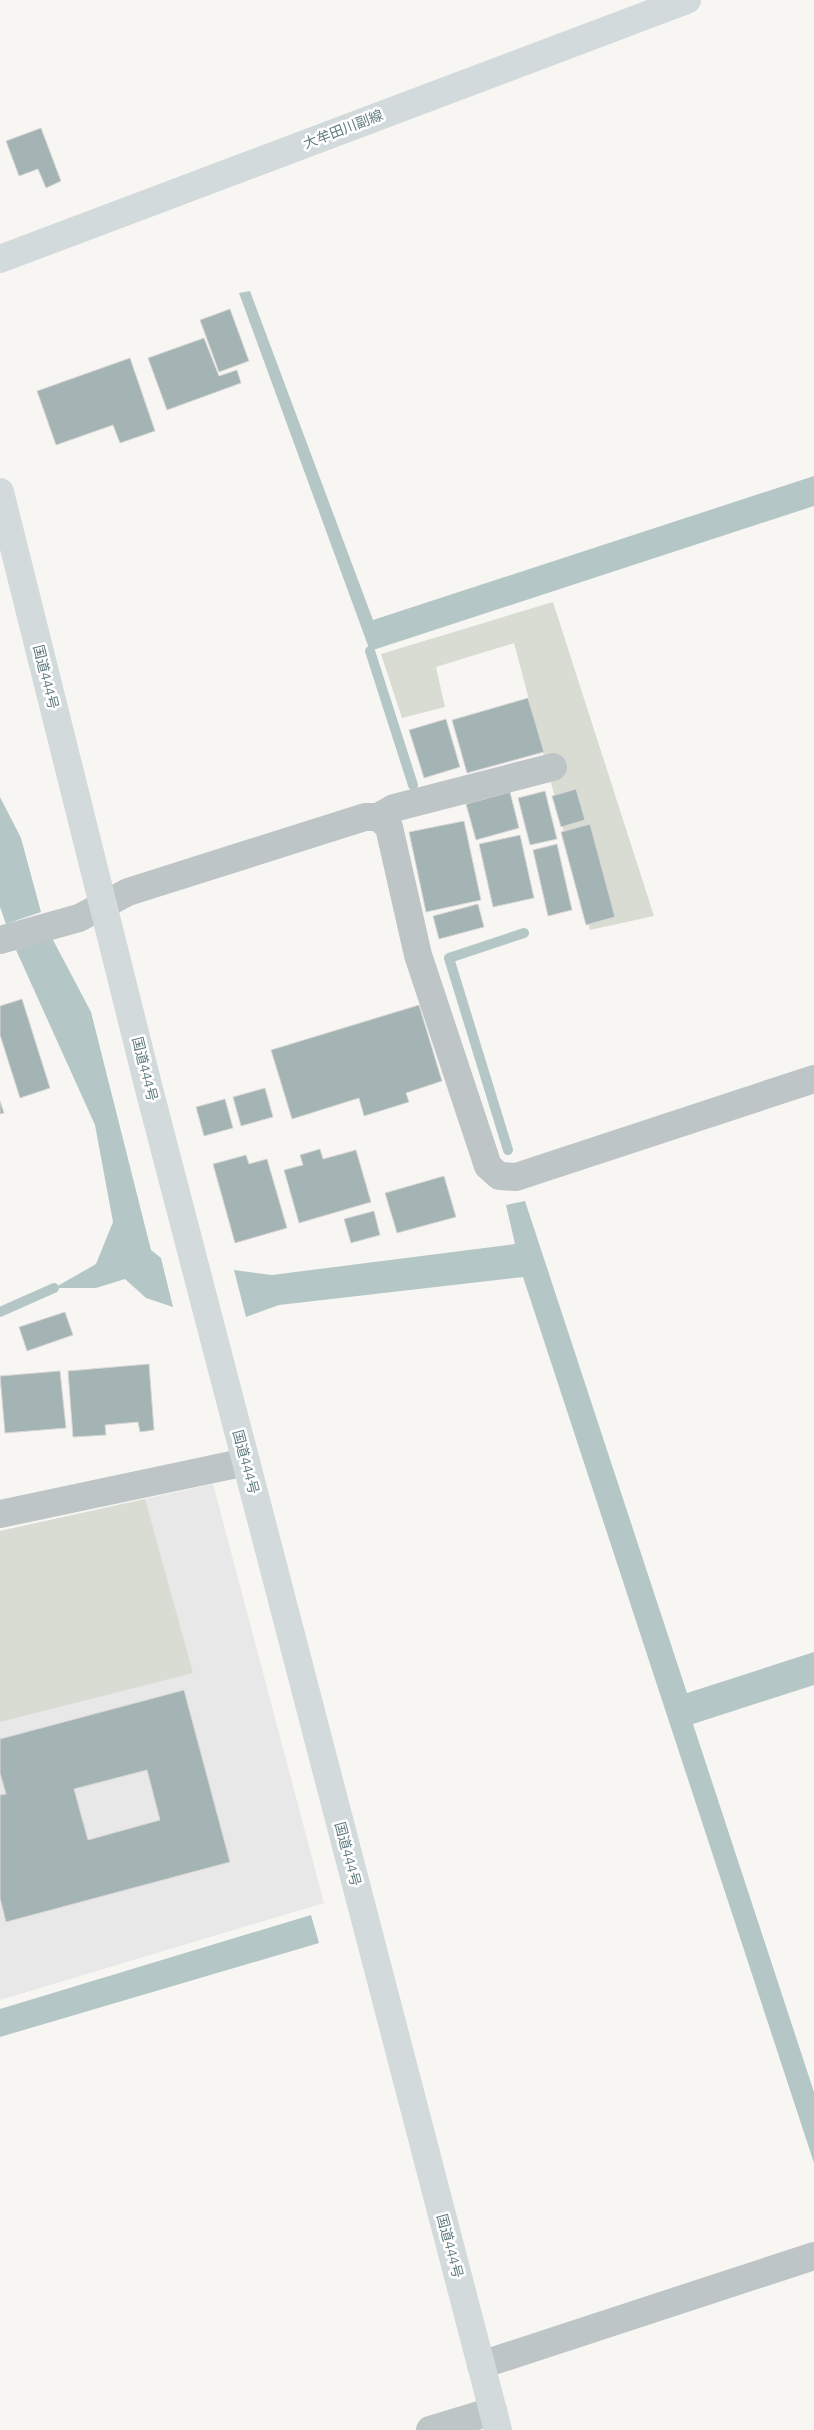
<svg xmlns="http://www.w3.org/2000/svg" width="814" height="2430" viewBox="0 0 814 2430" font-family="Ubuntu,'Noto Sans JP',sans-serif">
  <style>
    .built { fill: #e7e8e7 }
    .green { fill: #d9dcd2 }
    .water { fill: #b4c7c6 }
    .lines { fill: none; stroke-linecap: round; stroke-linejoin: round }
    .stream { stroke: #b4c7c6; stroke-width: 10 }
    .building { fill: #a4b3b3; stroke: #d8d7d6; fill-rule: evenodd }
    .minor { stroke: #bdc5c6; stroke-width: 28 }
    .major { stroke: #d2dadb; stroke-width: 28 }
    .highway { stroke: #d2dadb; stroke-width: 28 }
    .labels { text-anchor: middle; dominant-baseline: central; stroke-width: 5; stroke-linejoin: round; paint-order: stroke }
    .street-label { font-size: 14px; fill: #617b7f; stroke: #fff }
  </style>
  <rect width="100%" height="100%" fill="#f7f6f3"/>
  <path class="built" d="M213,1484L324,1903L0,2000V1531Z"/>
  <path class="green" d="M553,602L654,916L590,930L514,643L436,667L445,707L402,718L381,654Z
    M145,1499L193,1673L0,1722V1531Z"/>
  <path class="water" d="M250,291L373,620L814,476V506L370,651L239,293Z
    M0,797L21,838L41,912L6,924L0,907Z
    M52,938L91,1012L151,1250L161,1258L173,1307L146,1298L125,1279L96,1288H54L96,1264L113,1222L95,1125L16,950Z
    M525,1201L687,1693L814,1652V1685L693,1724L814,2092V2163L523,1277L279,1305L246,1317L234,1270L272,1275L515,1244L506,1205Z
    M311,1915L319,1943L0,2037V2009Z"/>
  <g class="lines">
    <path class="stream" d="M370,651L413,785
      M508,1150L449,958L524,933
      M0,1312L54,1288"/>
  </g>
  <path class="building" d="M41,128L61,181L46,188L38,169L19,176L6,141Z
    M230,309L249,361L219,372L200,320Z
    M204,338L219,376L237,370L241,383L167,410L148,358Z
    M130,358L155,431L120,443L113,425L56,445L37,391Z
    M528,698L544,752L467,773L452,720Z
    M446,719L460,767L424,778L409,730Z
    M576,789L585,820L561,827L552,796Z
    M545,791L557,839L530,845L518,798Z
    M510,792L519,828L476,840L466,804Z
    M464,821L481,900L426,912L409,832Z
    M590,824L615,917L586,925L561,832Z
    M520,835L534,898L493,907L479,844Z
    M557,844L572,910L548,916L533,850Z
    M478,904L484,927L439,939L433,916Z
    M22,999L50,1088L20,1098L0,1035V1006Z
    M419,1005L442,1081L406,1093L409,1102L364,1116L359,1098L292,1119L271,1050Z
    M265,1088L273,1117L241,1126L233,1097Z
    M225,1099L233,1128L204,1136L196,1107Z
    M0,1101L4,1113L0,1114Z
    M320,1149L323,1159L356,1150L371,1202L299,1223L284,1170L303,1165L300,1155Z
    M246,1155L249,1164L267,1159L287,1228L235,1243L213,1164Z
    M444,1176L456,1217L397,1233L385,1193Z
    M374,1211L380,1235L351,1243L344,1219Z
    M65,1312L73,1335L27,1351L19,1327Z
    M149,1364L154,1430L140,1432L138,1422L105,1425L106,1435L73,1437L68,1371Z
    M60,1371L66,1428L5,1433L0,1376Z
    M184,1690L230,1862L6,1922L0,1898V1795L6,1794L0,1773V1739ZM147,1770L160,1820L88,1840L74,1789Z"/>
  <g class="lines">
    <path class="minor" d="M378,817L394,808L553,767
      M0,940L79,918L128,892L365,817H378L389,827L418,955L488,1166L499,1176L516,1177L814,1079
      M0,1514L246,1462
      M481,2365L814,2256
      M430,2430L493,2411"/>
    <path class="major" d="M0,259L687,0"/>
    <path class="highway" d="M0,492L149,1089L498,2430"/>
  </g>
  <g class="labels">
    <g class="street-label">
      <text transform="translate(343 129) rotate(-21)">大牟田川副線</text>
      <text transform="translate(46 677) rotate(76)">国道444号</text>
      <text transform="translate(145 1069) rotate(76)">国道444号</text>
      <text transform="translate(246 1462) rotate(75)">国道444号</text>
      <text transform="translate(348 1854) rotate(75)">国道444号</text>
      <text transform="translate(450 2246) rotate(75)">国道444号</text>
    </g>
  </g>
</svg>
